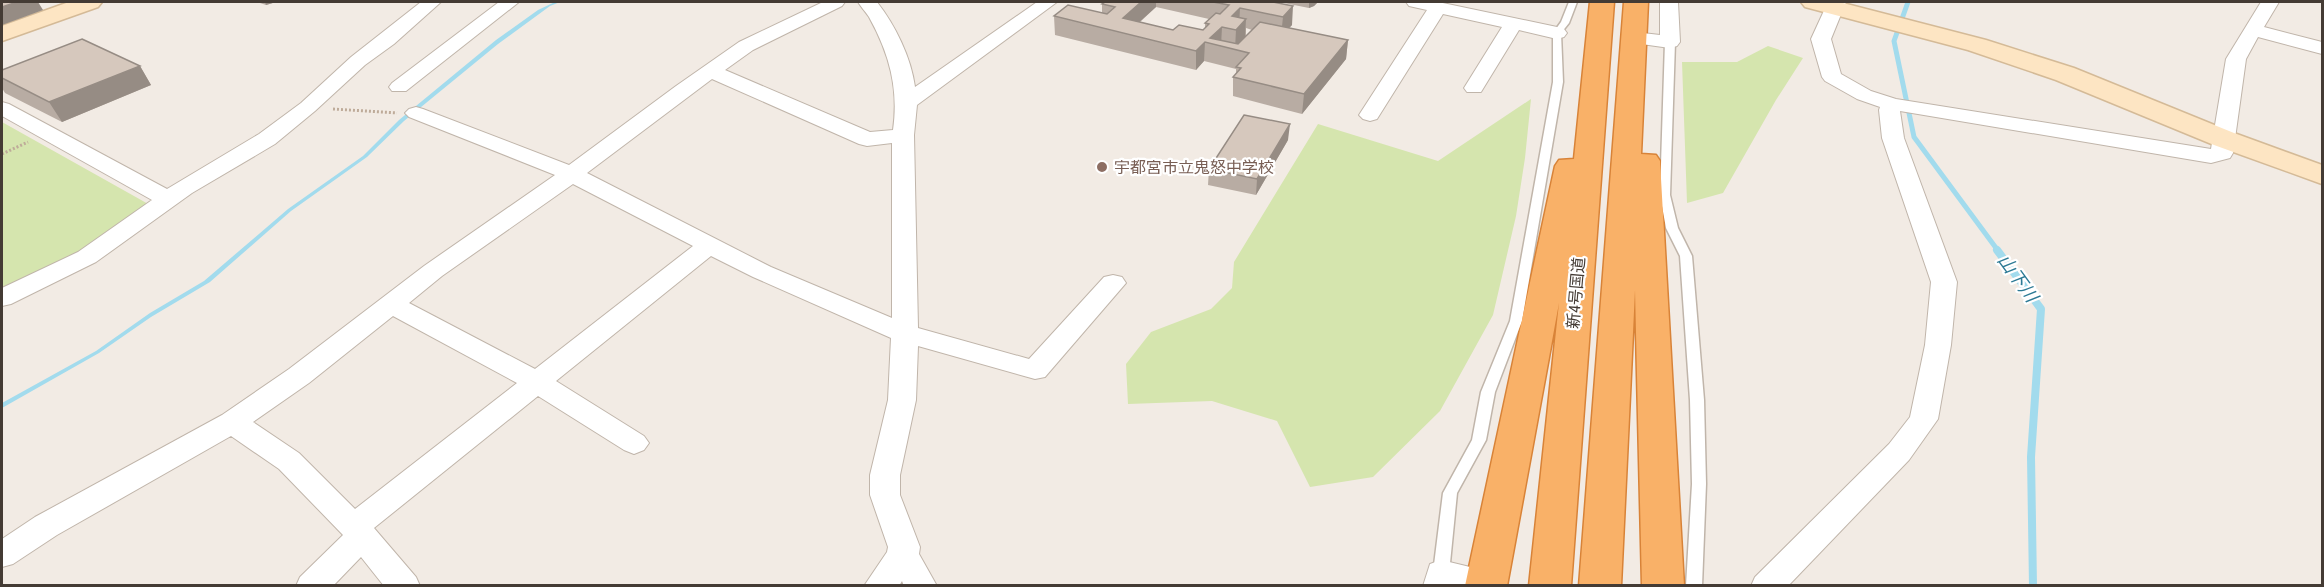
<svg xmlns="http://www.w3.org/2000/svg" width="2324" height="587" viewBox="0 0 2324 587" font-family="'Roboto Condensed','Noto Sans JP',sans-serif">
  <style>
    .green { fill: #d5e5ae }
    .water { fill: #a2dbed }
    .lines { fill: none; stroke-linecap: round; stroke-linejoin: round }
    .stream-far1 { stroke: #a2dbed; stroke-width: 5 }
    .stream { stroke: #a2dbed; stroke-width: 8 }
    .lane-casing { stroke: #c0b5aa; stroke-width: 3 }
    .street-casing { stroke: #c0b5aa; stroke-width: 2 }
    .secondary-casing { stroke: #d4ba97; stroke-width: 3 }
    .highway-casing { stroke: #d88338; stroke-width: 3 }
    .path { stroke: #beab99; stroke-width: 3; stroke-dasharray: 2 2; stroke-linecap: butt }
    .lane { fill: #fff; fill-rule: evenodd }
    .street { fill: #fff; fill-rule: evenodd }
    .secondary { fill: #fde5c3; fill-rule: evenodd }
    .highway { fill: #f9b168; fill-rule: evenodd }
    .wall { fill: #b8aca3; fill-rule: evenodd }
    .shaded-wall { fill: #968c84 }
    .building { fill: #d6c8bd; stroke: #968c84; stroke-width: 1.5 }
    .education-dot { fill: #8d6e63; stroke: #fff; stroke-width: 2 }
    .labels { text-anchor: middle; dominant-baseline: central; stroke-width: 4.5; stroke-linejoin: round; paint-order: stroke }
    .education-label { font-size: 16px; fill: #785e54; stroke: #fff; text-anchor: start }
    .street-label { font-size: 16px; fill: #443b34; stroke: #fff }
    .water-label { font-size: 18px; font-style: italic; fill: #2c7a95; stroke: #fff }
  </style>
  <rect width="100%" height="100%" fill="#f2ebe4"/>
  <path class="green" d="M1768,46L1803,58L1776,100L1723,193L1687,203L1682,62H1737Z
    M1531,99L1525,158L1516,216L1493,315L1440,411L1373,477L1310,487L1277,421L1212,401L1128,404L1126,364L1151,332L1211,309L1232,288L1234,262L1318,124L1438,161Z
    M2,122L150,205L69,260L2,293Z"/>
  <path class="water" d="M555,2H560L550,6L498,44L404,121L367,157L291,211L210,282L151,317L99,353L2,408V403L96,351L150,313L204,281L288,209L363,156L399,120L496,40L538,10Z"/>
  <g class="lines">
    <path class="stream-far1" d="M1908,2L1894,41L1914,137L1999,252"/>
    <path class="stream" d="M1997,250L2041,309L2031,457L2033,586"/>
    <defs>
      <path id="lane" d="M1569,2H1577L1569,23L1561,33L1563,82L1522,321L1495,392L1486,440L1457,493L1449,573L1446,577L1441,579L1436,577L1433,573L1443,493L1472,440L1481,392L1510,321L1553,82V33L1561,22Z
        M1670,39L1675,42L1670,195L1678,228L1692,256L1704,400L1706,484L1702,586H1686L1692,484L1690,400L1680,256L1666,228L1660,195L1665,42Z"/>
      <path id="street" d="M421,2H441L394,44L365,65L315,111L275,144L192,193L96,262L11,304L2,306V288L78,252L152,200L2,116V102L9,104L167,189L259,134L301,103L351,57Z
        M499,2H519L406,91H392L389,87L392,83Z
        M823,2H845L842,6L753,50L725,70L870,132L893,130C899,88 889,53 869,17C865,11 861,7 858,2H877C895,25 911,57 915,87L1037,2H1057L917,105L914,135L918,328L1029,359L1104,277L1113,275L1122,277L1126,283L1045,377L1035,379L918,346L916,400L900,475V495L920,547L919,554L937,586H904L902,581L899,586H864L887,552L888,547L870,495V475L888,400L891,338L753,277L711,256L556,381L644,436L649,443L644,450L634,454L624,450L538,396L374,528L416,577L420,586H384L361,557L333,586H296L300,577L343,535L279,469L231,436L57,535L13,564L2,567V539L35,517L222,415L289,369L424,266L555,175L409,117L405,113L409,109L416,107L423,109L569,165L676,86L739,42ZM712,79L859,144L867,146L892,143V318L771,267L587,173ZM573,184L693,246L535,369L409,303L442,276ZM393,316L517,383L355,509L299,453L253,422L309,383Z
        M1406,2H1438L1557,27L1564,29L1567,33L1564,37L1557,39L1519,30L1481,92H1467L1464,88L1502,27L1443,14L1377,119L1370,121L1363,119L1359,115L1427,10L1409,6Z
        M1660,2H1678L1680,42L1677,46L1670,48L1627,42L1624,38L1627,34L1634,32L1660,35Z
        M1828,2H1846L1831,39L1841,74L1871,91L1896,99L2211,149L2226,59L2261,2H2279L2264,27L2322,42V54L2258,37L2246,59L2233,153L2230,158L2211,163L1900,111L1904,138L1957,282L1951,345L1938,419L1909,460L1788,586H1751L1755,577L1889,444L1910,417L1925,345L1931,282L1882,138L1879,110L1880,107L1857,99L1825,81L1822,77L1811,39Z
        M1441,560L1470,567L1475,576L1470,585L1423,586L1430,564Z"/>
      <path id="secondary" d="M69,2H102L98,7L2,41V26Z
        M1801,2H1839L1986,40L2074,68L2234,133L2322,165V184L2214,145L2056,80L1968,50L1805,7Z"/>
      <path id="highway" d="M1590,2H1614L1571,586H1529L1559,303L1507,586H1465L1555,166L1559,160L1574,159Z
        M1624,2H1648L1641,154L1656,155L1660,161L1684,586H1642L1635,290L1621,586H1579Z"/>
    </defs>
    <use href="#lane" class="lane-casing"/>
    <use href="#street" class="street-casing"/>
    <use href="#secondary" class="secondary-casing"/>
    <use href="#highway" class="highway-casing"/>
    <path class="path" d="M333,109L397,113
      M2,154L28,142"/>
    <use href="#lane" class="lane"/>
    <use href="#street" class="street"/>
    <use href="#secondary" class="secondary"/>
    <use href="#highway" class="highway"/>
  </g>
  <path class="wall" d="M257,2H276L266,5Z
    M1105,2H1273L1292,25L1289,28L1348,40L1346,59L1302,114L1233,96V77L1236,74V69L1204,61L1196,70L1055,35L1054,16L1102,13V4ZM1156,7L1209,19L1205,23V28L1203,30H1173L1140,22ZM1246,28L1252,30L1246,37Z
    M1279,2H1318L1314,6L1309,8Z
    M140,66L151,85L62,122L5,93L2,88V70Z
    M1288,140L1256,195L1208,185L1209,169Z"/>
  <path class="shaded-wall" d="M17,2H38L43,10L2,25V7Z
    M265,2H276L266,5Z
    M1141,2H1156V7L1126,34L1123,18Z
    M1309,2H1318L1314,6L1309,8Z
    M1293,6L1292,25L1281,36L1283,17Z
    M1240,8L1239,27L1232,16Z
    M1246,19L1245,38L1235,49L1236,30Z
    M1222,27L1221,46L1210,38Z
    M1348,40L1346,59L1302,114L1304,94Z
    M1205,42L1204,61L1196,70V51Z
    M140,66L151,85L62,122L49,102Z
    M1290,124L1288,140L1256,195L1257,179Z"/>
  <path class="building" d="M2,2H17L2,7Z
    M1105,2H1141L1123,18L1173,30L1179,25L1203,30L1209,24L1205,23L1216,13L1220,14L1229,5L1213,2H1273L1293,6L1283,17L1240,8L1232,16L1246,19L1236,30L1222,27L1210,38L1238,44L1260,22L1348,40L1304,94L1233,77L1241,68L1236,67L1249,53L1205,42L1196,51L1054,16L1068,5L1107,14L1115,7L1102,4Z
    M82,39L140,66L49,102L2,78V70Z
    M1244,115L1290,124L1257,179L1209,169Z"/>
  <circle class="education-dot" cx="1102" cy="167" r="6"/>
  <g class="labels">
    <g class="education-label">
      <text x="1114" y="167">宇都宮市立鬼怒中学校</text>
    </g>
    <g class="street-label">
      <text transform="translate(1576 293) rotate(-85)">新4号国道</text>
    </g>
    <g class="water-label">
      <text transform="translate(2018 278) rotate(54)">山下川</text>
    </g>
  </g>
  <rect width="2324" height="587" fill="none" stroke="#443b34" stroke-width="6"/>
</svg>
